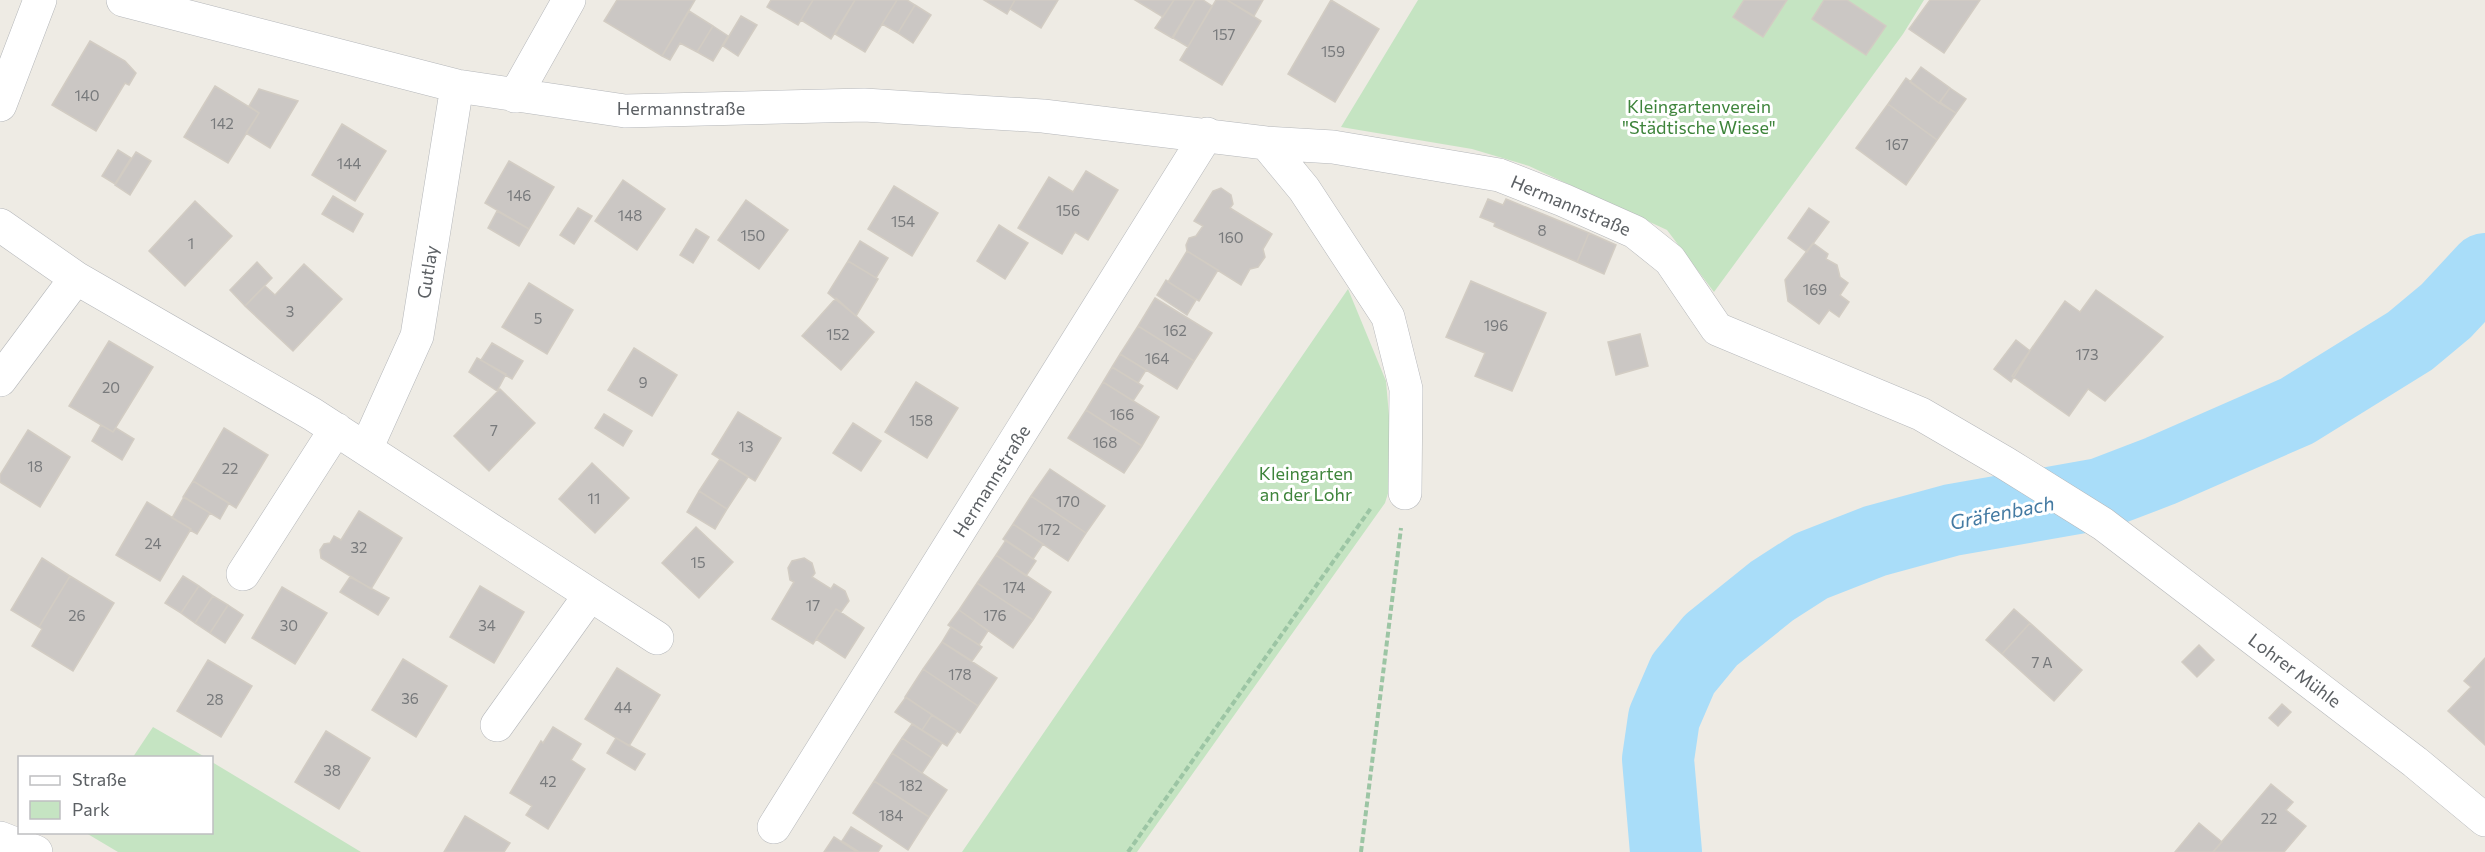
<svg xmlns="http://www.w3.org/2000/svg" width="2485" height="852" viewBox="0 0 2485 852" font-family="Commissioner,sans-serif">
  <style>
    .green { fill: #c5e4c2 }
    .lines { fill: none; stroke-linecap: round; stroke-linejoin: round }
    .river { stroke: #a9ddf9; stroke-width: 72 }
    .building { fill: #cbc7c4; stroke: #d2ccc3; stroke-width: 1.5 }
    .minor-casing { stroke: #b5b7ba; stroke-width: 34 }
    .path { stroke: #9cc5a4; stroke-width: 4; stroke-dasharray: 6 3; stroke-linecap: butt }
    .minor { stroke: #fff; stroke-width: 33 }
    .labels { text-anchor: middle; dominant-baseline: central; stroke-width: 6; stroke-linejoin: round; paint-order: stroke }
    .number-label { font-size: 15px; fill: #787a7c }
    .park-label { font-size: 18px; fill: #3e843b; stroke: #fff }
    .street-label { font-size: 18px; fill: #5c6064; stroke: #fff }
    .water-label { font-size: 20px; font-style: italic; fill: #447aa2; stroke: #fff }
  </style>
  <rect width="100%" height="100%" fill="#eeebe4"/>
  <path class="green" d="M1418,0H1924L1903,34L1714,292L1667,230L1529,166L1472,149L1341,127Z
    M1348,289L1386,381L1394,474L1385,503L1137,852H962Z
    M153,727L205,757H133Z
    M212,762L361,852H118L86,833L212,832Z"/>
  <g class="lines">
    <path class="river" d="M1666,852L1658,759L1664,718L1683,674L1711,640L1772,591L1811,566L1875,541L1952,520L2100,494L2160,471L2297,411L2410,341L2446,311L2485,269"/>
  </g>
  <path class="building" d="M617,0H695L662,56L604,21Z
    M771,0H813L798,25L767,7Z
    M813,0H855L831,39L801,20Z
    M855,0H897L865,52L835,34Z
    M897,0H907L915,5L898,33L882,24Z
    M984,0H1015L1007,14Z
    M1015,0H1058L1041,28L1010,9Z
    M1135,0H1174L1163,17Z
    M1174,0H1195L1172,38L1155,28Z
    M1195,0H1203L1212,6L1188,47L1173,38Z
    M1216,0H1227L1261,21L1222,85L1180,60Z
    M1227,0H1263L1254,16Z
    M1331,0L1379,29L1335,102L1288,74Z
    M1744,0H1787L1763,37L1733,17Z
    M1824,0H1847L1886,26L1866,55L1812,19Z
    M1930,0H1980L1944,53L1909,29Z
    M915,5L931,15L913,43L898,33Z
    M689,11L713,26L697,52L680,43L670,60L662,56Z
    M741,16L757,25L738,56L723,46Z
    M713,26L728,36L713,61L697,52Z
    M90,41L125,61L136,73L129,85L125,83L96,131L52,105Z
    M1921,67L1950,88L1939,103L1910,82Z
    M1906,78L1939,103L1956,113L1937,140L1888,104Z
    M215,86L259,113L228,163L184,137Z
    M1950,88L1966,99L1956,113L1940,102Z
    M259,89L298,101L270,148L246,133L259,113L249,106Z
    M1888,104L1937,140L1906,185L1856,148Z
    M342,124L386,151L355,201L312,175Z
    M118,150L131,158L115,184L102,176Z
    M136,152L151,161L130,195L115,185Z
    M509,161L554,187L529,229L485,203Z
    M1086,171L1118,190L1088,240L1075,232L1062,254L1018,228L1049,177L1073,192Z
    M623,180L665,209L637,250L595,221Z
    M894,186L938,213L912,256L868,229Z
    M1221,188L1231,195L1233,204L1230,208L1272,234L1263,249L1265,257L1258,267L1250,269L1241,285L1187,251L1186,245L1189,238L1196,236L1203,226L1194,221L1213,191Z
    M333,196L363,214L353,232L322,214Z
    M1488,199L1503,205L1506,199L1589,233L1577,262L1494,226L1495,223L1480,217Z
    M746,200L788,230L759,269L718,240Z
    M195,201L232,236L185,286L149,251Z
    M578,208L592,216L574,244L560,235Z
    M1809,208L1829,222L1807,252L1788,238Z
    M497,211L529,229L519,246L488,228Z
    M999,225L1028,243L1005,279L977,261Z
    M696,229L709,237L693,263L680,255Z
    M1589,233L1616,245L1604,274L1577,262Z
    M860,241L888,258L876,278L848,261Z
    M1813,243L1828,254L1826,259L1837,265L1840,277L1848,283L1840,295L1849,302L1839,317L1829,310L1819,324L1788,301L1785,280Z
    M1187,251L1218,270L1199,301L1168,282Z
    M848,261L878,279L856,316L828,293Z
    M257,262L272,278L245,306L230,290Z
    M304,264L342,299L293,351L245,306L265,286L275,295Z
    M1166,280L1196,300L1187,315L1157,295Z
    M1471,281L1546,313L1512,391L1475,376L1485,353L1446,337Z
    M529,283L573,310L547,354L502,327Z
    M2096,290L2163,337L2105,401L2088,389L2069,416L2012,376L2065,301L2080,312Z
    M836,298L874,332L841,370L802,336Z
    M1155,298L1212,333L1194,361L1138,326Z
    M1138,326L1194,361L1177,389L1120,354Z
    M1640,334L1648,366L1616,375L1608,342Z
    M2016,340L2030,351L2011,382L1994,369Z
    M109,341L153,367L113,432L69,406Z
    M492,343L523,361L512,379L481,360Z
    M634,348L677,375L652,416L608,390Z
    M1120,354L1146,370L1138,383L1112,367Z
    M477,358L506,374L497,391L469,372Z
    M1112,367L1143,386L1133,401L1103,382Z
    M916,382L958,408L927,458L885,432Z
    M1103,382L1159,417L1142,446L1086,410Z
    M500,389L535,423L489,471L454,436Z
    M1086,410L1142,446L1124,473L1068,438Z
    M738,412L781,438L755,481L712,454Z
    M604,414L632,431L623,446L595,428Z
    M853,423L881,441L861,471L833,453Z
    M101,425L113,432L116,428L134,439L122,460L92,441Z
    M224,428L268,455L236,508L193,481Z
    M28,430L70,457L40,507L0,482V475Z
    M720,459L748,477L727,509L699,491Z
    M592,463L629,498L595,533L559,499Z
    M1050,469L1105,506L1086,533L1031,496Z
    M193,481L229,503L220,519L183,497Z
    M699,491L727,509L715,529L687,512Z
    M1031,496L1086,533L1068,561L1013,524Z
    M184,497L210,513L197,534L190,530L191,529L172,518Z
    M147,502L191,529L160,581L116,555Z
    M359,511L402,538L371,589L321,558L320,550L324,544L330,543L334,536L341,540Z
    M1013,524L1043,544L1033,559L1003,539Z
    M696,527L733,562L699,598L662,563Z
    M1006,540L1036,561L1026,576L996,555Z
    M996,555L1051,592L1033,620L977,583Z
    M42,558L70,576L39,627L11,610Z
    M804,558L812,563L815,573L812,577L831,589L834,584L845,591L849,601L841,612L836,609L813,644L772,619L794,582L790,580L788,568L792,561Z
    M70,576L114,603L73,671L32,646L42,629L39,627Z
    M183,576L199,586L181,613L165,603Z
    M350,577L389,598L378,615L340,592Z
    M977,583L1033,620L1013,648L959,610Z
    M199,586L213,596L195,623L181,613Z
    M480,586L524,612L494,663L450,637Z
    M282,587L327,613L295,664L252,638Z
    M213,596L228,605L210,633L195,623Z
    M228,605L243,615L225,643L210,633Z
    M836,609L864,628L845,658L816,639Z
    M2014,609L2030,623L2002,654L1986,640Z
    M959,610L988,631L979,645L948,625Z
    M2030,623L2082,670L2054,701L2002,654Z
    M951,627L982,647L972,661L942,642Z
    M942,642L997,678L978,706L923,669Z
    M2199,645L2214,660L2197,677L2182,662Z
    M2485,658V745L2448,711L2471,687L2464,681Z
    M403,659L447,686L416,737L372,710Z
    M208,660L252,686L221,737L177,711Z
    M617,668L660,695L629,746L585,719Z
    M923,669L978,706L960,733L905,697Z
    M906,697L932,715L922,730L895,712Z
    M2282,704L2291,712L2278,726L2269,718Z
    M932,715L957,731L947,746L922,730Z
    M912,724L942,743L932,758L902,738Z
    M553,727L581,744L571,760L585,769L548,829L526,815L532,806L510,793L541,741L543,743Z
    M326,731L370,758L339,809L295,782Z
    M616,738L645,754L635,770L607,753Z
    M902,738L932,758L922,773L892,753Z
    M892,753L947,790L929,817L874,781Z
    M874,781L929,817L908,850L853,813Z
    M2271,784L2293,802L2286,810L2306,826L2284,852H2213Z
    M465,816L510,843L504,852H444Z
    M2199,823L2222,842L2213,852H2175Z
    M851,827L882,846L878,852H859L842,841Z
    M834,837L857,852H824Z"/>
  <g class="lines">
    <defs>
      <path id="minor" d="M123,0L457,86L625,111L864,105L1043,116L1266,143L1333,147L1499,175L1563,200L1635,232L1670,260L1717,329L1921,414L2005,463L2103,524L2415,762L2485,820
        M515,96L569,0
        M0,105L40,0
        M1266,143L1304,189L1388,317L1406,389L1405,493
        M0,225L76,278L312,414L657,638
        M0,380L76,278
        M366,449L417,336L457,86
        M243,574L336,429
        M497,725L590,595
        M774,827L1207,134
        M0,838L36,852"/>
    </defs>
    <use href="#minor" class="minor-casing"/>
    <path class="path" d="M1128,852L1371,508
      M1361,852L1401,528"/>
    <use href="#minor" class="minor"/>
  </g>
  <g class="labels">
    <g class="number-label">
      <text x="1224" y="34">157</text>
      <text x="1333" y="51">159</text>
      <text x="87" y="95">140</text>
      <text x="222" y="123">142</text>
      <text x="1897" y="144">167</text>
      <text x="349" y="163">144</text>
      <text x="519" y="195">146</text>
      <text x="1068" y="210">156</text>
      <text x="630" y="215">148</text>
      <text x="903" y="221">154</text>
      <text x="1542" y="230">8</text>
      <text x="753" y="235">150</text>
      <text x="1231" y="237">160</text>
      <text x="191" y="243">1</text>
      <text x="1815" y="289">169</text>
      <text x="290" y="311">3</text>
      <text x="538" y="318">5</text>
      <text x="1496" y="325">196</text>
      <text x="1175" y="330">162</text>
      <text x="838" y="334">152</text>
      <text x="2087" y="354">173</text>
      <text x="1157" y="358">164</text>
      <text x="643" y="382">9</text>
      <text x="111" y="387">20</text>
      <text x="1122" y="414">166</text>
      <text x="921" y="420">158</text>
      <text x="494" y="430">7</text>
      <text x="1105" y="442">168</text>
      <text x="746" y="446">13</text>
      <text x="35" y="466">18</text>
      <text x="230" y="468">22</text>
      <text x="594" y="498">11</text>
      <text x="1068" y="501">170</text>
      <text x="1049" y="529">172</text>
      <text x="153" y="543">24</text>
      <text x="359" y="547">32</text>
      <text x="698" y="562">15</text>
      <text x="1014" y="587">174</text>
      <text x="813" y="605">17</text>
      <text x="77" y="615">26</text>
      <text x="995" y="615">176</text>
      <text x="289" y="625">30</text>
      <text x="487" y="625">34</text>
      <text x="2042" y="662">7 A</text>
      <text x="960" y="674">178</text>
      <text x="410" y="698">36</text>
      <text x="215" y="699">28</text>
      <text x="623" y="707">44</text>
      <text x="332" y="770">38</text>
      <text x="548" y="781">42</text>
      <text x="911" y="785">182</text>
      <text x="891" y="815">184</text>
      <text x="2269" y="818">22</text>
    </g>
    <g class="park-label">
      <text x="1699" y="106">Kleingartenverein<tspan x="1699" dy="21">"Städtische Wiese"</tspan></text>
      <text x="1306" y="473">Kleingarten<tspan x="1306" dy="21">an der Lohr</tspan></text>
    </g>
    <g class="street-label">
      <text x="681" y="108">Hermannstraße</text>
      <text transform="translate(1571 205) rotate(23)">Hermannstraße</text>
      <text transform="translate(427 272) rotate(-81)">Gutlay</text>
      <text transform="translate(991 481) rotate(-58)">Hermannstraße</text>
      <text transform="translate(2295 670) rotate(37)">Lohrer Mühle</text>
    </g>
    <g class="water-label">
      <text transform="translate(2002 512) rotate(-11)">Gräfenbach</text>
    </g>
  </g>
  <rect x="18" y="756" width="195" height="78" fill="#ffffff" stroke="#bebfc1" stroke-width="1.5"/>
  <rect x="30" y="776" width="30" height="9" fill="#ffffff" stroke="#bebfc1" stroke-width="1.5"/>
  <text x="72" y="786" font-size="18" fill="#5c6064">Straße</text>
  <rect x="30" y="801" width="30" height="18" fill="#c5e4c2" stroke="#bebfc1" stroke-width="1.5"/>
  <text x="72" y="816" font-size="18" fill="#5c6064">Park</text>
</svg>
